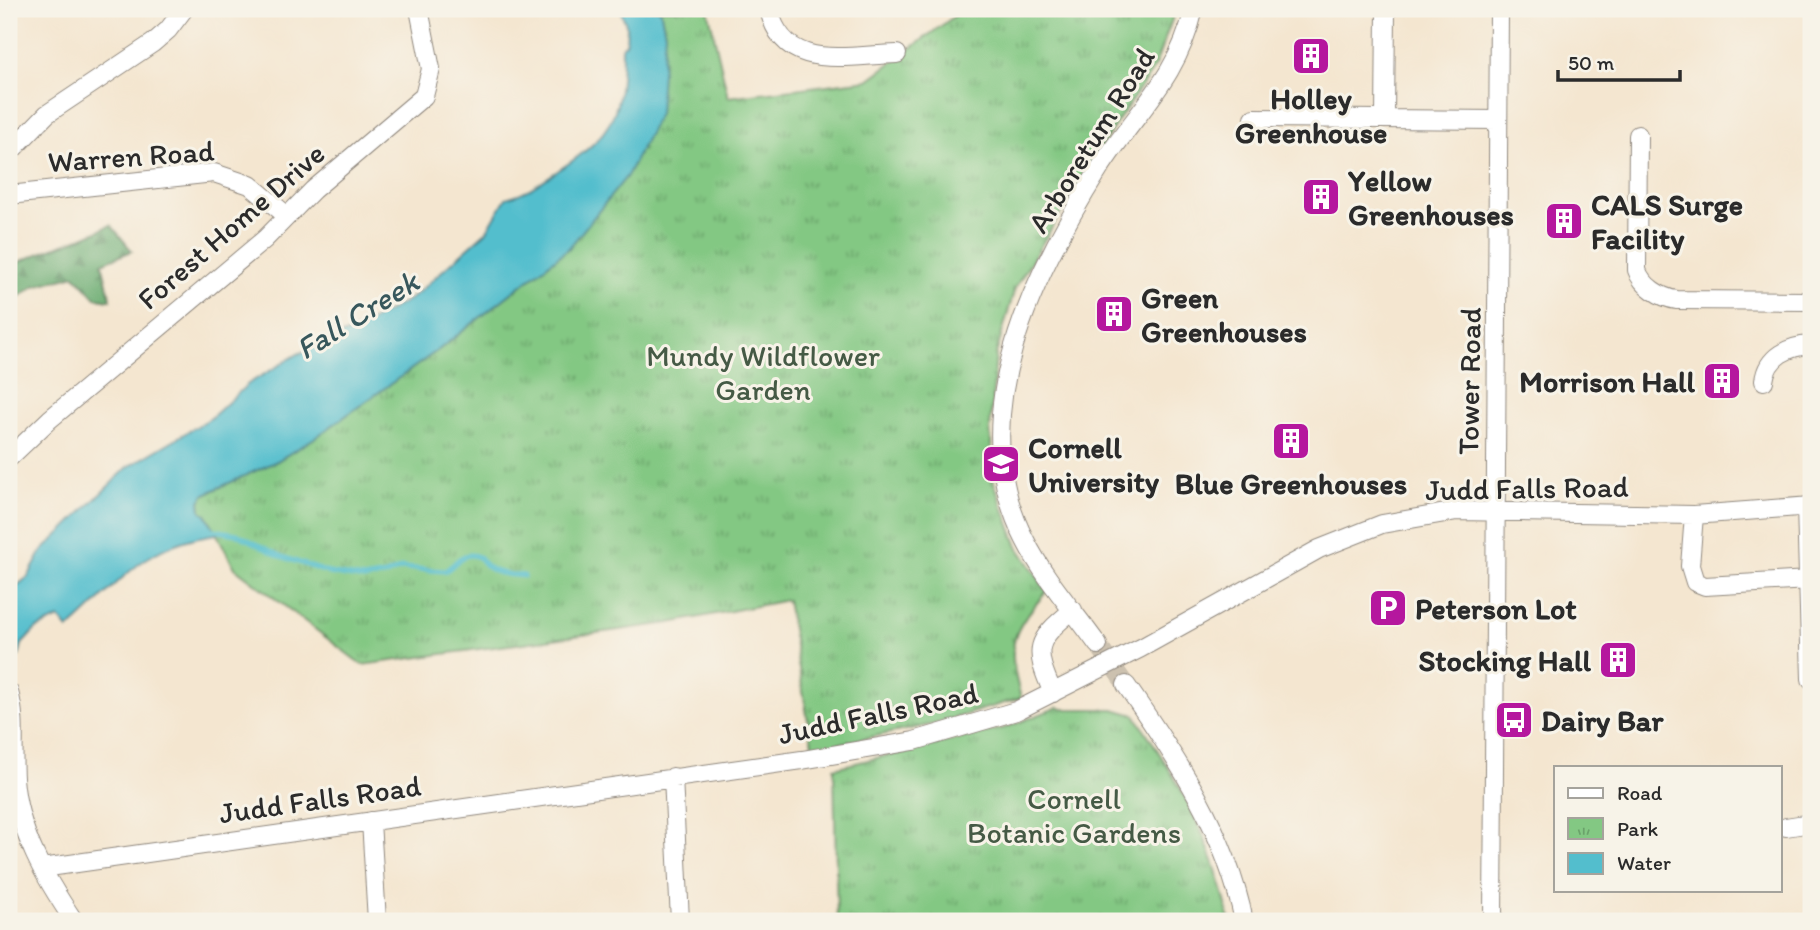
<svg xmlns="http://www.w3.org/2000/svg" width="1820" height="930" viewBox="0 0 1820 930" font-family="Itim,sans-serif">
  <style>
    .forest { fill: url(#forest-firs); stroke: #4a6c4e; stroke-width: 2 }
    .park { fill: url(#park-tufts); stroke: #577a57; stroke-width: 2 }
    .water { fill: #53becd; stroke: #3f747c; stroke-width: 2 }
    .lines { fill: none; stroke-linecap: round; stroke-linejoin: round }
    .stream { stroke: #53becd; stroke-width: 5 }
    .minor-tunnel { stroke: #ccc1af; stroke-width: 18; stroke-dasharray: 18 9; stroke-linecap: butt }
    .minor-casing { stroke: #90887e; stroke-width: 20 }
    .minor { stroke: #fff; stroke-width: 18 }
    .labels { text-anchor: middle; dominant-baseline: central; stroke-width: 6; stroke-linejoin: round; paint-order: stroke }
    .poi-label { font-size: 30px; font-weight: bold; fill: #2b2b2b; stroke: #f7f3e8; text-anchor: start }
    .street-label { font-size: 30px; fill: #2b2b2b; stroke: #f7f3e8 }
    .park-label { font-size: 30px; fill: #455a45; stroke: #f7f3e8 }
    .water-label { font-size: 32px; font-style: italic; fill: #37575c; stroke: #f7f3e8 }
  </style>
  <defs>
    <pattern id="forest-firs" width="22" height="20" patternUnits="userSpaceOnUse" patternTransform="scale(1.75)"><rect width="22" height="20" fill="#6aac71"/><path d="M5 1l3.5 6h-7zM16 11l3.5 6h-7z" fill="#578c5d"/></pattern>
    <pattern id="park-tufts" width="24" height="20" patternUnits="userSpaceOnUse" patternTransform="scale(1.75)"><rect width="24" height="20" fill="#83c883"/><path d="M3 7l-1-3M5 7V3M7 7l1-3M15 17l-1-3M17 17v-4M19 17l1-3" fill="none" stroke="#6ba36b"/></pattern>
  </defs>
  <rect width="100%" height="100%" fill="#f7f3e8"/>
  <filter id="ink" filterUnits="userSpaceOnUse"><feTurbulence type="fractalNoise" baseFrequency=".0143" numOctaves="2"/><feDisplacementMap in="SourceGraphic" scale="14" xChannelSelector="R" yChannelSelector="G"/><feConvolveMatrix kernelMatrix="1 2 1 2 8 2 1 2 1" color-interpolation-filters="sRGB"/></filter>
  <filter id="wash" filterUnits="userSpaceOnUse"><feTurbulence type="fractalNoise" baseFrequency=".00686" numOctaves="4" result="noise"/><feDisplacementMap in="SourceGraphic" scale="28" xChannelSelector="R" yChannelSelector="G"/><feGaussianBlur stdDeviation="1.57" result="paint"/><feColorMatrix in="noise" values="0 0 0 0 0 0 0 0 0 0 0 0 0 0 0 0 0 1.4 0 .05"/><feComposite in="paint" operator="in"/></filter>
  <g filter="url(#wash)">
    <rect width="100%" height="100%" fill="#f4e6d0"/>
    <path class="forest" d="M111,225L132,251L102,263L111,300L96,298L75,275L35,286L9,303V267C42,250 78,241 111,225Z"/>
    <path class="park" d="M660,9H708L728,97L868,80L964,9H1176L1154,68L1111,131L1015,288L996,354L990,428L994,482L1018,547L1047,591C1010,634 1006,643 1021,698L934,724L813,749L787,600L670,623L362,665L235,568L206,514L201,511L200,501L205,494L277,461L316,437L441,348L569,248L665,33Z
      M1058,707L1062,709H1114L1135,715C1183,788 1210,834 1230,921H837L834,768L1005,728Z"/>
    <path class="water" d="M620,9H660L665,33L659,114L627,176L569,248L441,348L316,437L277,461L205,494L200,501L201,511L206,514L217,534C142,544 124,580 72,626L68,629L59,618L36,629L22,644L19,656L9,658V592L28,577L42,551L128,467L211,418L248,384L298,354L363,326L413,297L486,232L506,198C527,193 541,182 559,170C615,133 622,113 622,47L626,43L627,27Z"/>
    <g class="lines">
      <path class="stream" d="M208,529L237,534L280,556L329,573L364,579L386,575L402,568L445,571C457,564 461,550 479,557C490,575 505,574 524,576"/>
    </g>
  </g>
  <g filter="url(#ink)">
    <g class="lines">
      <path class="minor-tunnel" d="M1098,645L1126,685"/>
      <defs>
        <path id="minor" d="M769,9C783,73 846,55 897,54
          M1254,118L1498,120
          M1385,119L1386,9
          M1638,135L1637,270C1642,286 1661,298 1677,300L1811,301
          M9,153L47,114L153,43L168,30L184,9
          M9,195L214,173L250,185L286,215
          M1764,381C1767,356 1789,346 1811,345
          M9,458L50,419L265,239L313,190L424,96L431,69L419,9
          M1806,506L1811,679
          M1694,515L1690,566L1695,582L1705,586L1809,580
          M1098,645C1074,611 1044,578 1025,540C961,417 1033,274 1100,168C1137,110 1177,80 1194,9
          M1126,685C1177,758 1226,832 1244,921
          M9,692C17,721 12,749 14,778C18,832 45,878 74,921
          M1053,693C1033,648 1035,641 1073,610
          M673,777L680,921
          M371,821L377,921
          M1786,827L1811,823
          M42,868L802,760L914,741L1016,711L1141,648L1319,549L1382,524L1457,511L1694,515L1811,506
          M1493,921L1499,9"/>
      </defs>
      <use href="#minor" class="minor-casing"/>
      <use href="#minor" class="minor"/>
    </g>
  </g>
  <defs>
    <symbol id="building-square" viewBox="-11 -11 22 22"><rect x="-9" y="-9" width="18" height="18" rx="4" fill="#b5179e" stroke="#f7f3e8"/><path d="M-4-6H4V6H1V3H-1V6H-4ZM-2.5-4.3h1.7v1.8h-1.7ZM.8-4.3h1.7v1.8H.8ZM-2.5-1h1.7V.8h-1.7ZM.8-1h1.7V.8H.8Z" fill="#fff"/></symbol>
    <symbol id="university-square" viewBox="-11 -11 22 22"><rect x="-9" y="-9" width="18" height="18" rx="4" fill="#b5179e" stroke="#f7f3e8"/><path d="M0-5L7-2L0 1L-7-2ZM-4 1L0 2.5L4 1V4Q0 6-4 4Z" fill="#fff"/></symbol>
    <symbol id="parking-square" viewBox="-11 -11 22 22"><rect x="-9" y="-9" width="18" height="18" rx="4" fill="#b5179e" stroke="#f7f3e8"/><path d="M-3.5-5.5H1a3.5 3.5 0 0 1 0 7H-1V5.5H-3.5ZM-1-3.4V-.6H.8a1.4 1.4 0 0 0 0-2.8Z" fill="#fff"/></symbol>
    <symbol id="bus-square" viewBox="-11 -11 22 22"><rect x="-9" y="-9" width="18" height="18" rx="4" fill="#b5179e" stroke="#f7f3e8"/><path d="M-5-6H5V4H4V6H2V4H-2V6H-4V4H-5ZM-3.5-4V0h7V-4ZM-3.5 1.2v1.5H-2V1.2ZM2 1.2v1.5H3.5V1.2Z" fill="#fff"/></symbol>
  </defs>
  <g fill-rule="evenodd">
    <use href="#building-square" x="1289" y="34" width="44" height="44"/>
    <use href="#building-square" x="1299" y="175" width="44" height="44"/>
    <use href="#building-square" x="1542" y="199" width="44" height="44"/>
    <use href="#building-square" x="1092" y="292" width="44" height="44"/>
    <use href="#building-square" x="1700" y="359" width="44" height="44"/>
    <use href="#building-square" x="1269" y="419" width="44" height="44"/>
    <use href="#university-square" x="979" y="442" width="44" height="44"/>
    <use href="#parking-square" x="1366" y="586" width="44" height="44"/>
    <use href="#building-square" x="1596" y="638" width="44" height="44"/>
    <use href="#bus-square" x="1492" y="698" width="44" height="44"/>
  </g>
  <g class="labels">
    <g class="poi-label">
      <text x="1311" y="98" text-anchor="middle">Holley<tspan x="1311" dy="34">Greenhouse</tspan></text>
      <text x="1348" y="180">Yellow<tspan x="1348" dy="34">Greenhouses</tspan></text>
      <text x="1591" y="204">CALS Surge<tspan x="1591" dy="34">Facility</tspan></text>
      <text x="1141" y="297">Green<tspan x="1141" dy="34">Greenhouses</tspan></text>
      <text x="1695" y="381" text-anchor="end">Morrison Hall</text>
      <text x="1028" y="447">Cornell<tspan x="1028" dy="34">University</tspan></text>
      <text x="1291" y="483" text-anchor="middle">Blue Greenhouses</text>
      <text x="1415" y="608">Peterson Lot</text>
      <text x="1591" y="660" text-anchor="end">Stocking Hall</text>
      <text x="1541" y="720">Dairy Bar</text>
    </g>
    <g class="street-label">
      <text transform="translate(1091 140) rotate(-58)">Arboretum Road</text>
      <text transform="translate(131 156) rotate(-4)">Warren Road</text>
      <text transform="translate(231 226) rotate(-41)">Forest Home Drive</text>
      <text transform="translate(1469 381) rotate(-89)">Tower Road</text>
      <text transform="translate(1527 488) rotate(-1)">Judd Falls Road</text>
      <text transform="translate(878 713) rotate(-12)">Judd Falls Road</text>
      <text transform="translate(320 799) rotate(-8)">Judd Falls Road</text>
    </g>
    <g class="park-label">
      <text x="763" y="355">Mundy Wildflower<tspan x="763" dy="34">Garden</tspan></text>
      <text x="1074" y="798">Cornell<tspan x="1074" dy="34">Botanic Gardens</tspan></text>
    </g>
    <g class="water-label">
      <text transform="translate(357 315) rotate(-32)">Fall Creek</text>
    </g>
  </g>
  <rect width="1820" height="930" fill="none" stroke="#f7f3e8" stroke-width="35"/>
  <rect x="1554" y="766" width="228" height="126" fill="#f7f3e8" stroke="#a5a39c" stroke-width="2"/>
  <rect x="1568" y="788" width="35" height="10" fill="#ffffff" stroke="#a5a39c" stroke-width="2"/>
  <text x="1617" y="800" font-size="21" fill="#2b2b2b">Road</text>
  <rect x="1568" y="818" width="35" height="21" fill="url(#park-tufts)" stroke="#a5a39c" stroke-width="2"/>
  <text x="1617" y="836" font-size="21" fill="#2b2b2b">Park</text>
  <rect x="1568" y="853" width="35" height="21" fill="#53becd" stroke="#a5a39c" stroke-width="2"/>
  <text x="1617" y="870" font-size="21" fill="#2b2b2b">Water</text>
  <path d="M1558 70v10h122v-10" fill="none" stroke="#2b2b2b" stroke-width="3.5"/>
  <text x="1568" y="70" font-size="21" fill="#2b2b2b" stroke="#f7f3e8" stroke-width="5" paint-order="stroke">50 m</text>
</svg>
